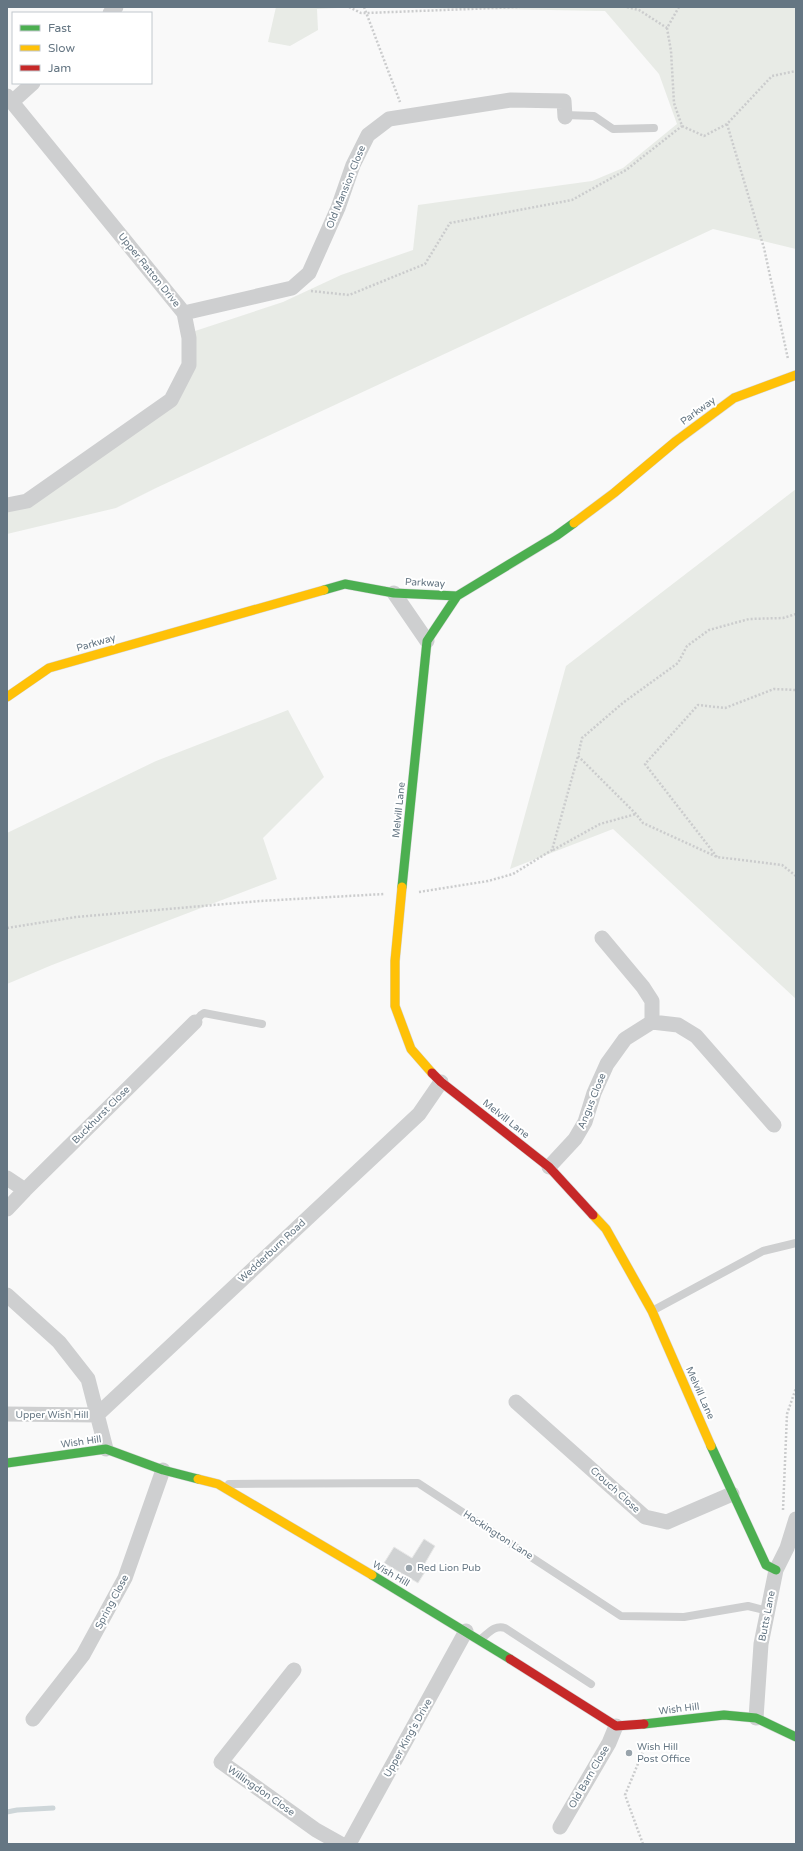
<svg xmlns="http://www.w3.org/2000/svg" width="803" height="1851" viewBox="0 0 803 1851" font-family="'Varela Round',sans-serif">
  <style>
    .green { fill: #e8ebe6 }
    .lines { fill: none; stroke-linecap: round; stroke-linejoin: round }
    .stream { stroke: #ced6d9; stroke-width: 5 }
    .building { fill: #d0d2d3; stroke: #e8e8e8 }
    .fast-casing { stroke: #d5d6d7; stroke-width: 10 }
    .slow-casing { stroke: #d5d6d7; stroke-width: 10 }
    .jam-casing { stroke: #d5d6d7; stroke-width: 10 }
    .path { stroke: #cbcccd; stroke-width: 2.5; stroke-dasharray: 2 2; stroke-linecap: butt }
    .lane { stroke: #cecfd0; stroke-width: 8 }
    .street { stroke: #cecfd0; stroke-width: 15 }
    .fast { stroke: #4caf50; stroke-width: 9 }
    .slow { stroke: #ffc107; stroke-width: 9 }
    .jam { stroke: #c62828; stroke-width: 9 }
    .poi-dot { fill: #99a4ac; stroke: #fff; stroke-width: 1.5 }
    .labels { text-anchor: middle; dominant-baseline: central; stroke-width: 4; stroke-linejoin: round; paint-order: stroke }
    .street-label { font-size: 10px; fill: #657683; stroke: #fff }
    .poi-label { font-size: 10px; fill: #657683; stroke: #fff; text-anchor: start }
  </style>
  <rect width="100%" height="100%" fill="#f9f9f9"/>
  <path class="green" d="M276,7H358L317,9L318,30L290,46L268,42Z
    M367,7H796V249L713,229L156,488L116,508L7,534V510L180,385L195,331L283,302L341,275L413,250L418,205L592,181L623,168L677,124L659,74L605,11Z
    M796,489V999L613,829L510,869L566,666Z
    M288,710L324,777L263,838L277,879L52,965L7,984V833L156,761Z"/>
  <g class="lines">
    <path class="stream" d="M7,1812L17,1810L53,1808"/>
  </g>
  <path class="building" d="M424,1539L435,1546L424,1565L428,1567L418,1583L384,1563L394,1547L412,1558Z"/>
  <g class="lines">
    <defs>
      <path id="fast" d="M324,590L345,584L394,593L457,596L556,536L574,523
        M402,887L427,641L457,596
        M711,1446L766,1565L776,1570
        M7,1463L106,1449L163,1470L198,1479
        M372,1575L510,1659
        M644,1724L724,1715L756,1718L796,1737"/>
      <path id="slow" d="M574,523L614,493L676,441L734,398L796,375
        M7,697L49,668L324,590
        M402,887L395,961V1006L411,1049L432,1073
        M593,1215L606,1229L652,1311L711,1446
        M198,1479L218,1484L372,1575"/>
      <path id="jam" d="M432,1073L441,1082L549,1167L593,1215
        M510,1659L616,1726L644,1724"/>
    </defs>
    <use href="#fast" class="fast-casing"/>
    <use href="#slow" class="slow-casing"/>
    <use href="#jam" class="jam-casing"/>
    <path class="path" d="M349,7L361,13H367L520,7
      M364,7L400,102
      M627,7L639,10L667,28
      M679,7L667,28L671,51L674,103L682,126L704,136L727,124L772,76L796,71
      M727,124L764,248L788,359
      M311,291L349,295L425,264L450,223L572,200L626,170L682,126
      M796,614L783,618L749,619L709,630L687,646L678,663L624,702L582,738L578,756L636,814L643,823L717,857L782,865L796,876
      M553,850L600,824L636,814
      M717,857L645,764L698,705L725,708L774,689L796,690
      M419,892L488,881L513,874L552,850L578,756
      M7,928L76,917L260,901L384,894
      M783,1510L787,1414L796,1388
      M643,1844L625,1795L647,1742"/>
    <path class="lane" d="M565,115L594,116L613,129L654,128
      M195,1022L201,1015L204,1013L262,1024
      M652,1311L763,1251L796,1243
      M229,1484L418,1483L621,1616L684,1617L748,1606L768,1611
      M481,1639C489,1633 494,1625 505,1628L591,1684"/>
    <path class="street" d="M110,13L116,7
      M7,96L184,313L189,338V365L171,400L27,501L7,505
      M12,102L33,83
      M184,313L292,288L309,273L338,208L353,165L368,135L389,119L511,100L564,101L565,117
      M394,593L427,641
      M602,938L643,987L652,1001V1022
      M549,1167L575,1139L585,1122L594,1093L607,1064L625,1039L652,1022L678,1025L696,1036L774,1125
      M7,1178L25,1190
      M7,1209L25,1190L195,1022
      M7,1295L59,1342L88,1379L106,1449
      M516,1402L645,1517L667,1522L732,1494
      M7,1414L97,1415L419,1114L441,1082
      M294,1670L221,1762L316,1830L341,1844
      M756,1718L761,1644L776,1570L787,1548L796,1519
      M33,1719L83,1655L125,1578L163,1470
      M560,1827L609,1743L616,1726
      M349,1844L466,1631"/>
    <use href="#fast" class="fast"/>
    <use href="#slow" class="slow"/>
    <use href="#jam" class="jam"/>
  </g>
  <g class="poi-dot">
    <circle cx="409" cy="1568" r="4"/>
    <circle cx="629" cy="1753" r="4"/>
  </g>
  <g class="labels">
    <g class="street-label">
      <text transform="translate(346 187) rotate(-68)">Old Mansion Close</text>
      <text transform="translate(149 270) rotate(51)">Upper Ratton Drive</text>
      <text transform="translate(698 411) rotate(-36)">Parkway</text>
      <text transform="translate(425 583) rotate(3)">Parkway</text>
      <text transform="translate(96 643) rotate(-16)">Parkway</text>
      <text transform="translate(399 810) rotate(-84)">Melvill Lane</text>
      <text transform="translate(592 1101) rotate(-68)">Angus Close</text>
      <text transform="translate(101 1115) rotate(-45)">Buckhurst Close</text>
      <text transform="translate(506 1119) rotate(38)">Melvill Lane</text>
      <text transform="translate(272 1251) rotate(-43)">Wedderburn Road</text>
      <text transform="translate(700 1393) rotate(66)">Melvill Lane</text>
      <text x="52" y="1415">Upper Wish Hill</text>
      <text transform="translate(81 1442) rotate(-8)">Wish Hill</text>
      <text transform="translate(615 1490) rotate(42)">Crouch Close</text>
      <text transform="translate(498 1535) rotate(33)">Hockington Lane</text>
      <text transform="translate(391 1574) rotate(30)">Wish Hill</text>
      <text transform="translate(112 1602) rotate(-62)">Spring Close</text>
      <text transform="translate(767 1616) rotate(-79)">Butts Lane</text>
      <text transform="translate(679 1709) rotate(-7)">Wish Hill</text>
      <text transform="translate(408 1738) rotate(-61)">Upper King's Drive</text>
      <text transform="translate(589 1777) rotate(-60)">Old Barn Close</text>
      <text transform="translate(261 1791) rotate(35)">Willingdon Close</text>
    </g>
    <g class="poi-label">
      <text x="417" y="1568">Red Lion Pub</text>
      <text x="637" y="1747">Wish Hill<tspan x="637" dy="12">Post Office</tspan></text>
    </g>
  </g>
  <rect width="803" height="1851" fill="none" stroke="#657683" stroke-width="16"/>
  <rect x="12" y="12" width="140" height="72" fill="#ffffff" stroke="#c1c8cd"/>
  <rect x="20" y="25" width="20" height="6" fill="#4caf50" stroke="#c1c8cd"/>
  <text x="48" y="32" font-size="12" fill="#657683">Fast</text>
  <rect x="20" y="45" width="20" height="6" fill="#ffc107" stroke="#c1c8cd"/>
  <text x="48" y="52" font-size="12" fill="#657683">Slow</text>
  <rect x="20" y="65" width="20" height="6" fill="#c62828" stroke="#c1c8cd"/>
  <text x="48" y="72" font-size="12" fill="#657683">Jam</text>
</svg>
